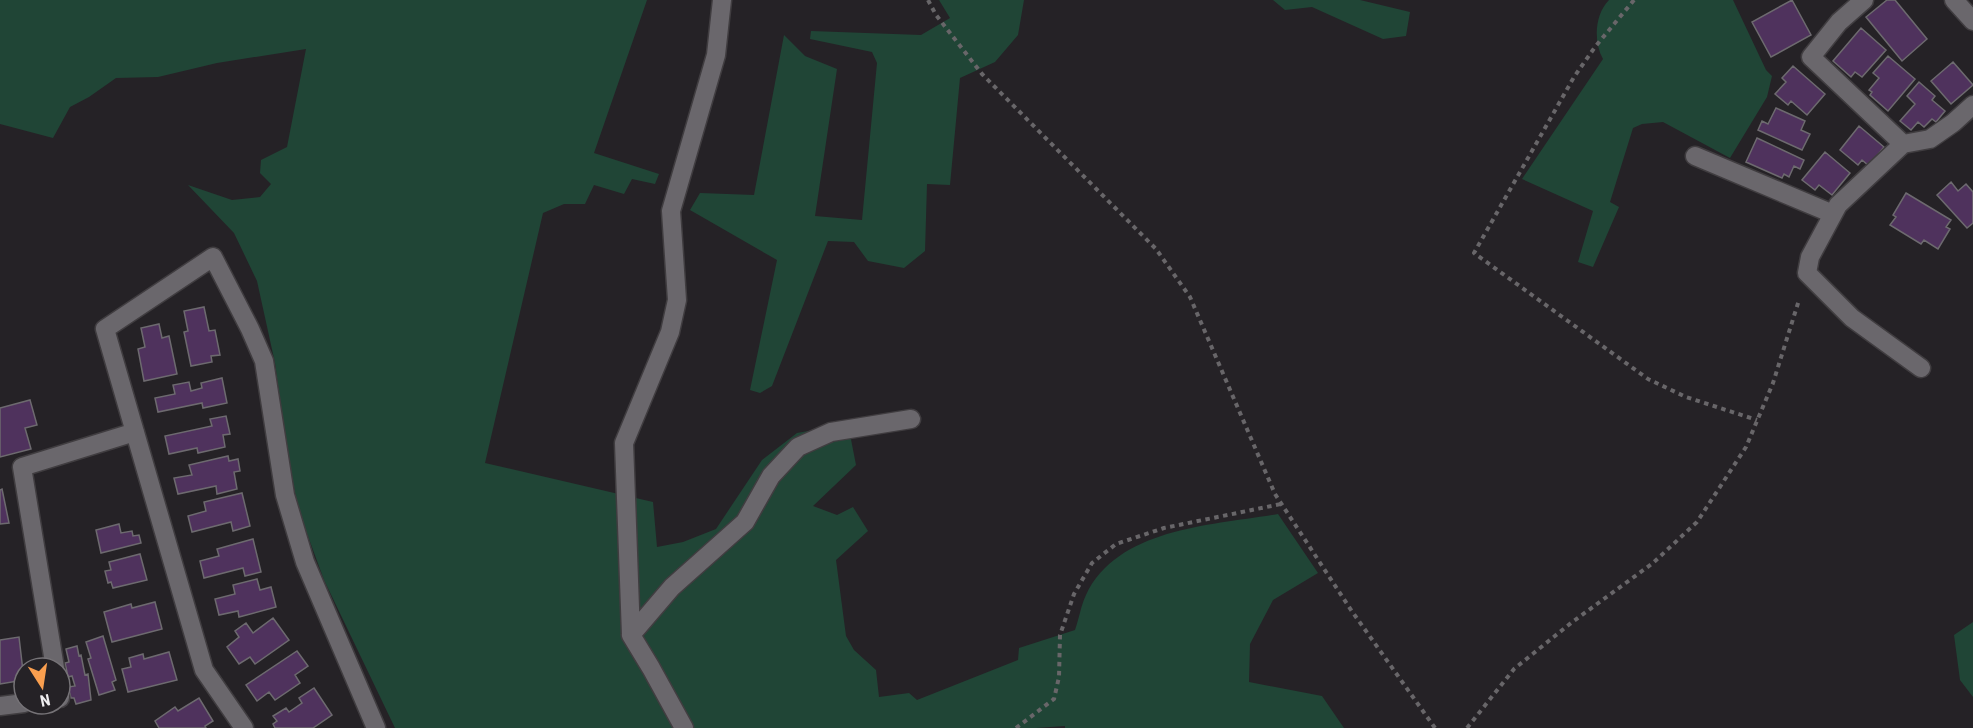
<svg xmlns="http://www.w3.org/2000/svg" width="1973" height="728" viewBox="0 0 1973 728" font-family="'Roboto Condensed',sans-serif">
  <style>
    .green { fill: #204536 }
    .building { fill: #4f325d; stroke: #6d6a6f; stroke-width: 1.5 }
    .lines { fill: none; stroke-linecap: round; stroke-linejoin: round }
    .minor-casing { stroke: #403d40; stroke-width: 21 }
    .path { stroke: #686669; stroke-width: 4; stroke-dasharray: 4.5 4.5; stroke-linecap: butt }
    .minor { stroke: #6a676c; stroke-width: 18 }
  </style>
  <rect width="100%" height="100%" fill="#252226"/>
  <path class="green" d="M0,0H647L594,153L659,174L655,184L632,179L624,194L594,185L585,204H564L543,213L485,463L653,502L657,547L683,542L716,529L762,460L797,433L848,424L856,465L813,506L837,515L853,507L868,531L836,560L846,636L854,650L876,670L879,697L909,693L917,700L1018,660L1019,648L1075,630C1079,619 1081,605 1086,595C1118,527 1215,525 1278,514L1318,573L1273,600L1250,644L1249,682L1322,696L1344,728H1065V726L1036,728H395L324,580L298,509L286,444L275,363L257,281L234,233L188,185L232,200L260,197L271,184L260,173L261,160L287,147L306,49L217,63L158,77L116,78L89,97L70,107L53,138L0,124Z
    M939,0H1024L1018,35L995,62L960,78L950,185L927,184L925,251L904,268L868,261L854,242L828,241L772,386L760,393L750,390L777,260L690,210L700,193L754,195L784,35L805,56L837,69L815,216L862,220L877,63L872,52L810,39L811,31L921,35L950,18Z
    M1273,0H1360L1410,12L1406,36L1383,39L1312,7L1285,10Z
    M1609,0H1733L1766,70L1772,76L1767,97L1730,158L1663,122L1642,124L1633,128L1610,202L1619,207L1593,267L1578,262L1593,211L1522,179L1603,59C1593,41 1595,14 1609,0Z
    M1973,622V697L1960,680L1954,635Z"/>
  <path class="building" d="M1792,0L1811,35L1771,57L1752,22Z
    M1887,0H1895L1927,39L1902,61L1866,17Z
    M1861,28L1886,50L1862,77L1855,72L1851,77L1833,61Z
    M1888,56L1915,79L1888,111L1870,95L1872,92L1869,90L1879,78L1873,73Z
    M1953,62L1973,85L1951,104L1931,81Z
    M1793,66L1825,94L1807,115L1791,101L1788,105L1775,94L1786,82L1782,78Z
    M1919,82L1935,96L1932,100L1945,111L1936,122L1932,119L1924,127L1918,122L1911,130L1900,121L1915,104L1907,96Z
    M1776,108L1805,121L1801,130L1810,134L1802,150L1758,130L1762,121L1768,124Z
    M1859,126L1884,147L1869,166L1862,160L1858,165L1840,150Z
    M1757,138L1804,160L1800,169L1794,166L1789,177L1784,174L1782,178L1746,162Z
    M1825,152L1850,173L1832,195L1819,185L1815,190L1802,180Z
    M1951,182L1958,191L1966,184L1973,192V223L1967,228L1937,195Z
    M1906,193L1951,220L1946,227L1950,229L1938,249L1924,240L1921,244L1890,225L1896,217L1893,215Z
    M204,307L209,331L215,330L220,355L211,356L212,362L191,366L184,332L188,331L184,311Z
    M159,324L162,338L169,336L177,374L144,381L138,349L145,347L141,328Z
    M222,378L227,403L203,408L202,403L158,412L155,398L175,394L173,385L189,382L191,391L202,388L201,383Z
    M30,400L37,425L25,428L31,449L0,457V408Z
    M226,416L230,434L223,435L225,447L198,453L197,448L169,454L165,436L212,426L210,419Z
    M228,456L229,461L238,459L240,471L234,472L237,489L217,494L216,486L178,494L174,478L192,475L189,465Z
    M2,489L9,523L0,524V490Z
    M242,493L250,526L233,531L231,522L192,532L188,516L206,511L204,502Z
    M119,524L121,533L132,531L133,536L139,535L141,543L101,553L96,530Z
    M253,539L261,572L245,576L243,568L204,578L200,561L219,556L217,549Z
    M140,554L147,580L113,588L111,582L108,583L105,571L111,570L109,562Z
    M257,579L260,590L271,587L276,607L239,617L238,611L219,615L215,599L235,594L233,585Z
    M155,602L162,629L112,642L104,612L131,604L132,608Z
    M273,618L289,640L255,664L250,657L239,664L227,647L239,637L235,631L246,623L253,633Z
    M103,636L116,680L112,682L115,690L99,695L88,659L91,658L86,642Z
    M19,637L24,680L0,684V640Z
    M77,646L79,656L81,655L85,675L88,674L91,700L76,704L74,698H71L68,687L75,686L72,676L68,677L65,663L69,662L66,649Z
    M297,651L308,666L295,675L300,683L275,700L269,692L257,701L246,685Z
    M169,652L177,680L128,692L122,669L131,667L129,658L143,654L144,659Z
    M314,688L332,715L313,728H275L273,724L277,721L273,716L286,708L289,712L302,703L299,698Z
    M199,698L213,721L205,726L206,728H159L155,721L175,707L178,711Z"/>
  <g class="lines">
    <defs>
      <path id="minor" d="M1864,0L1839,22L1811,57L1903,144
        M1954,0L1973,21
        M1695,156L1833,214
        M1921,368L1852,318L1807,273L1810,257L1838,205L1903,144L1930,139L1953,123L1973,105
        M631,635L624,443L670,332L677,300L671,211L716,55L722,0
        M55,668L22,467L135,432
        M60,696V698
        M0,706L24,703
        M244,728L204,670L105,329L213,257L250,329L264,361L285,495L305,562L376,728
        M684,728L651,668L631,635L672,587L745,522L771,476L798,447L831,432L911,419"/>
    </defs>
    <use href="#minor" class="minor-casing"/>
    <path class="path" d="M928,0L936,15L982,74L1156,249L1190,297L1275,494L1351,610L1435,728
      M1634,0L1595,47L1574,77L1474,253L1648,379L1686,397L1757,420
      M1016,728L1054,699L1059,677L1060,635L1074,594L1092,563L1116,544L1164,528L1281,504
      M1467,728L1514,669L1571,623L1653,563L1697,522L1746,447L1773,383L1799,300"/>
    <use href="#minor" class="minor"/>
  </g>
  <g transform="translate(42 686) rotate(168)"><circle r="28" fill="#252226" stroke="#767377" stroke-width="1.5"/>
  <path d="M0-4.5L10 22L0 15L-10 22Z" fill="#fa9f4f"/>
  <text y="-9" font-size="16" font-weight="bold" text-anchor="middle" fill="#efedf0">N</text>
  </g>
</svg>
